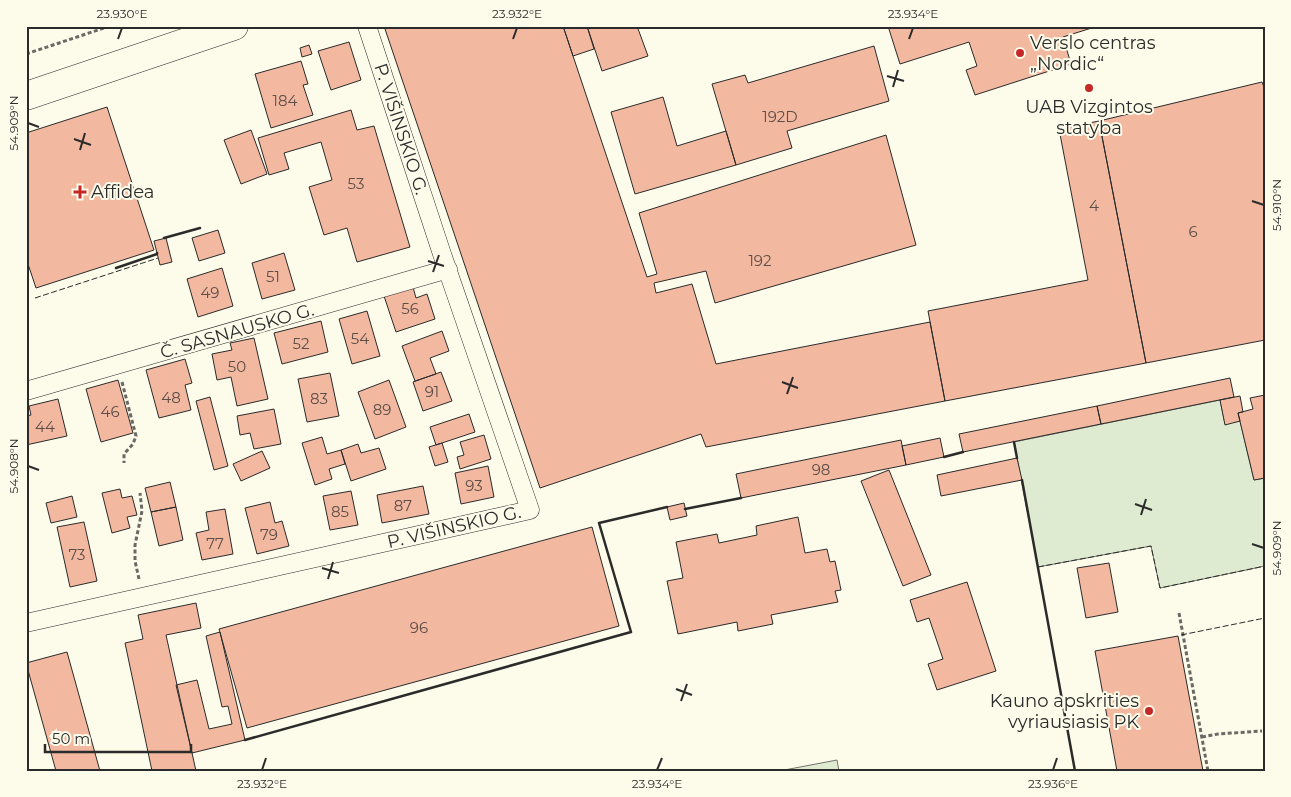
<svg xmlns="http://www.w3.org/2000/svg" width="1291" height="797" viewBox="0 0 1291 797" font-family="Montserrat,sans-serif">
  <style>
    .green { fill: #deebd1; stroke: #74746e }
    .building { fill: #f2b8a0; stroke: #2b2b2b }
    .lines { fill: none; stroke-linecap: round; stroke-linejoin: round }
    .minor-casing { stroke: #2b2b2b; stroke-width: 19 }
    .primary-casing { stroke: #2b2b2b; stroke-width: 29 }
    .path { stroke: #6a6964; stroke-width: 3; stroke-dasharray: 4 2.5; stroke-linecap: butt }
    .minor { stroke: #fdfbea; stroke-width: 18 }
    .primary { stroke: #fdfbea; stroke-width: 28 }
    .fence { stroke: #2b2b2b; stroke-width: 1; stroke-dasharray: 6 2.5; stroke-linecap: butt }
    .wall { stroke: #2b2b2b; stroke-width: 2.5 }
    .ticks { fill: none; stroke: #2b2b2b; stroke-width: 2 }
    .poi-dot { fill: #c62828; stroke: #fdfbea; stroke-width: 2 }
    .labels { text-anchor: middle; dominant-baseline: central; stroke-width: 4; stroke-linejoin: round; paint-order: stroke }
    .number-label { font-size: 15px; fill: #5d4e48 }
    .poi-label { font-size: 18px; fill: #2b2b2b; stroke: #fdfbea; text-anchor: start }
    .street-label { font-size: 18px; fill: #2b2b2b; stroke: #fdfbea }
    .neatline { fill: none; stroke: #2b2b2b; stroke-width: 2 }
    .ticks-label { font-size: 12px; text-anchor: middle; fill: #2b2b2b }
  </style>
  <rect width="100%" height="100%" fill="#fdfbea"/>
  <path class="green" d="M1220,400L1225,424L1240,421L1254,480L1265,478V566L1160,588L1151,546L1038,567L1014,442Z
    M837,760L839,771H779Z"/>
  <path class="building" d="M384,26H563L647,277L657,274L639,213L886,135L916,245L715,303L706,271L654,283L656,293L692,284L716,364L930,322L945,401L706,447L701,434L540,488Z
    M563,26H587L594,49L573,56Z
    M587,26H637L648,56L602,71Z
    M888,26H1098L1063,37L1071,64L975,95L966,70L977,66L969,42L900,64Z
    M349,42L361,80L331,90L318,51Z
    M309,45L312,54L302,57L300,48Z
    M874,46L889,101L787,131L792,148L736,165L712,84L745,75L748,83Z
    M301,61L308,84L303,85L313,115L271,128L255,74Z
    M1262,82L1265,90V340L1146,363L1099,121Z
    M663,97L677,146L726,131L736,165L635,194L611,112Z
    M107,107L154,250L36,288L26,258V133Z
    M351,110L357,130L374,126L410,247L357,262L347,228L324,235L309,187L332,180L321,142L284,153L289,169L269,175L258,138Z
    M1099,121L1146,363L945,401L928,311L1088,280L1059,129Z
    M251,130L267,174L241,184L224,140Z
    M218,230L225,253L199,261L192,238Z
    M166,238L172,262L160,265L154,241Z
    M284,253L295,290L262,299L252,263Z
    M222,268L233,306L198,317L187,279Z
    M413,287L416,298L427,294L435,319L396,332L384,296Z
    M367,311L380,356L352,364L339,319Z
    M321,321L328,352L282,364L274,333Z
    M442,331L449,351L430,358L436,374L415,381L402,346Z
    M254,338L268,399L237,406L231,377L217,380L212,354L232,350L230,343Z
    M185,359L192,383L185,385L191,410L159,418L146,370Z
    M441,372L452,401L423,411L413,382Z
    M330,373L339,416L307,422L298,379Z
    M1230,378L1234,397L1101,424L1097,406Z
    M118,380L133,433L101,442L86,389Z
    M389,380L406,427L375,439L358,392Z
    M1265,395V478L1254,480L1238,413L1253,409L1250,398Z
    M1240,396L1243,412L1238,413L1240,421L1225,425L1220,400Z
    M210,397L228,466L214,470L196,401Z
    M58,399L67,436L26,445V416L31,415L29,406Z
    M1097,406L1101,424L963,452L959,434Z
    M274,409L281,444L254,449L250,433L240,435L237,416Z
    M469,414L475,432L436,445L430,427Z
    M484,435L491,459L460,469L457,457L464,455L460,442Z
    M322,437L327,454L341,450L345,464L329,469L332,479L315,485L302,443Z
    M940,438L944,457L906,465L902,446Z
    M901,440L906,465L741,498L736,474Z
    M442,443L448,462L435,466L429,447Z
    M358,444L361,453L379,448L386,469L351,481L341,450Z
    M262,451L270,468L241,481L233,464Z
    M1017,458L1022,480L941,496L937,475Z
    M488,466L494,497L461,504L455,473Z
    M889,470L931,575L903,586L861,481Z
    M170,482L176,507L151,512L145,488Z
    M423,486L429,514L382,523L377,495Z
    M120,489L122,498L132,496L137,515L127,517L130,528L112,533L102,493Z
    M351,491L358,525L330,530L323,496Z
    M72,496L77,517L51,523L46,503Z
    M270,502L275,523L282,521L289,546L257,554L245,508Z
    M684,503L687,516L670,520L667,507Z
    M176,507L183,540L159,546L151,512Z
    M225,509L233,554L202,560L196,533L209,530L206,512Z
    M798,517L805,553L827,549L830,562L835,561L841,590L835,591L838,602L771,615L773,624L738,631L737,622L678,634L667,581L683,578L676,542L717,534L719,543L757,535L756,526Z
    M84,522L97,581L70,587L57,527Z
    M592,527L619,626L247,728L219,629Z
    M1109,563L1118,612L1086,618L1077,568Z
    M967,582L996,671L937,690L928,664L943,659L929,618L917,622L910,600Z
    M196,603L201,628L166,635L196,771H152L125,643L143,639L138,615Z
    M220,632L245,740L192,753L176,685L197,680L209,729L232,724L228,706L222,707L206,636Z
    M1178,636L1203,771H1117L1095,651Z
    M67,652L100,771H56L26,663Z"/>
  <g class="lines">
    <defs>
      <path id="minor" d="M26,391L448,269
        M26,623L530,510L442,254L367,26"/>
      <path id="primary" d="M26,96L234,26"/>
    </defs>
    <use href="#minor" class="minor-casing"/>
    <use href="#primary" class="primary-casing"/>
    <path class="path" d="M26,54L110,26
      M122,382L136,436L133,444L124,454V463
      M139,579L135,561V545L142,511L140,493
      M1179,613L1208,771
      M1202,737L1218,734L1262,731"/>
    <use href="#minor" class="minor"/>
    <use href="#primary" class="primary"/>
    <path class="fence" d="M35,298L158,258
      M1038,567L1151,546L1160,588L1265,566
      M1181,635L1265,618"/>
    <path class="wall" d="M164,238L200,228
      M116,268L157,254V253
      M1014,442L1017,458
      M944,457L963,452
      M1022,480L1075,771
      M685,509L741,498
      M245,740L631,632L599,523L667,507"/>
  </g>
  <path class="ticks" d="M118,39L122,28M513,39L517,28M909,39L913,28M887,76L904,81M893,87L898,70M28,123L39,127M74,139L91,145M80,150L85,133M1252,201L1264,205M428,261L444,266M433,272L439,255M782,382L798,388M787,394L793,377M28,466L39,470M1135,504L1152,510M1141,515L1146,499M1252,544L1264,548M322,568L339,573M328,579L333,562M676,689L692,695M681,701L687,684M262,770L266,758M657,770L662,758M1053,770L1057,758"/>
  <g class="poi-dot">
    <circle cx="1020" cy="53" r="5"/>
    <circle cx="1089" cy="88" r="5"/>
    <path d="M77.5 184.5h5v5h5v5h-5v5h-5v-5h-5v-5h5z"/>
    <circle cx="1149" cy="711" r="5"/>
  </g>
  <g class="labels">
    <g class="number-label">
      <text x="285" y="100">184</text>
      <text x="780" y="116">192D</text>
      <text x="356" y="183">53</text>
      <text x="1094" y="205">4</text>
      <text x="1193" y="231">6</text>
      <text x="760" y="260">192</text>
      <text x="273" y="276">51</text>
      <text x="210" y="292">49</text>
      <text x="410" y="308">56</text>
      <text x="360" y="338">54</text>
      <text x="301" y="343">52</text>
      <text x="237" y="366">50</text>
      <text x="432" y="391">91</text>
      <text x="171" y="397">48</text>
      <text x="319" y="398">83</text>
      <text x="382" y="409">89</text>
      <text x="110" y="411">46</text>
      <text x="45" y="426">44</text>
      <text x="821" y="469">98</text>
      <text x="474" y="485">93</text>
      <text x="403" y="505">87</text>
      <text x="340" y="511">85</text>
      <text x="269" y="534">79</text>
      <text x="215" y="543">77</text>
      <text x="77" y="554">73</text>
      <text x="419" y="627">96</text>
    </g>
    <g class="poi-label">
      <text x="1030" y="43">Verslo centras<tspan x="1030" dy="21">„Nordic“</tspan></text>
      <text x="1089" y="107" text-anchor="middle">UAB Vizgintos<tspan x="1089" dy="21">statyba</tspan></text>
      <text x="91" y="192">Affidea</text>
      <text x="1139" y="701" text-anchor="end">Kauno apskrities<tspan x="1139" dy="21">vyriausiasis PK</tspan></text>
    </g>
    <g class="street-label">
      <text transform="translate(401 129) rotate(72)">P. VIŠINSKIO G.</text>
      <text transform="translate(237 331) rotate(-16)">Č. SASNAUSKO G.</text>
      <text transform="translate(454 527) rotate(-13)">P. VIŠINSKIO G.</text>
    </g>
  </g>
  <rect width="1291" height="797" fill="none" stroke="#fdfbea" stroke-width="55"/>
  <path d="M45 744v8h146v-8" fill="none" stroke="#2b2b2b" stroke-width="2.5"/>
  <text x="52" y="744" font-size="15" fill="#2b2b2b" stroke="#fdfbea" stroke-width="4" paint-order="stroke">50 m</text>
  <rect x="28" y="28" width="1236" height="742" class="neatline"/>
  <g class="ticks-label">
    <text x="122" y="18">23.930°E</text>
    <text x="517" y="18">23.932°E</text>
    <text x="913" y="18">23.934°E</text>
    <text transform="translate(14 123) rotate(-90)" y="4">54.909°N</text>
    <text transform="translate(1277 205) rotate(-90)" y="4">54.910°N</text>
    <text transform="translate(14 466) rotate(-90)" y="4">54.908°N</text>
    <text transform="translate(1277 548) rotate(-90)" y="4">54.909°N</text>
    <text x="262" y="788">23.932°E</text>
    <text x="657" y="788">23.934°E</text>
    <text x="1053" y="788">23.936°E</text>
  </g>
</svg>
